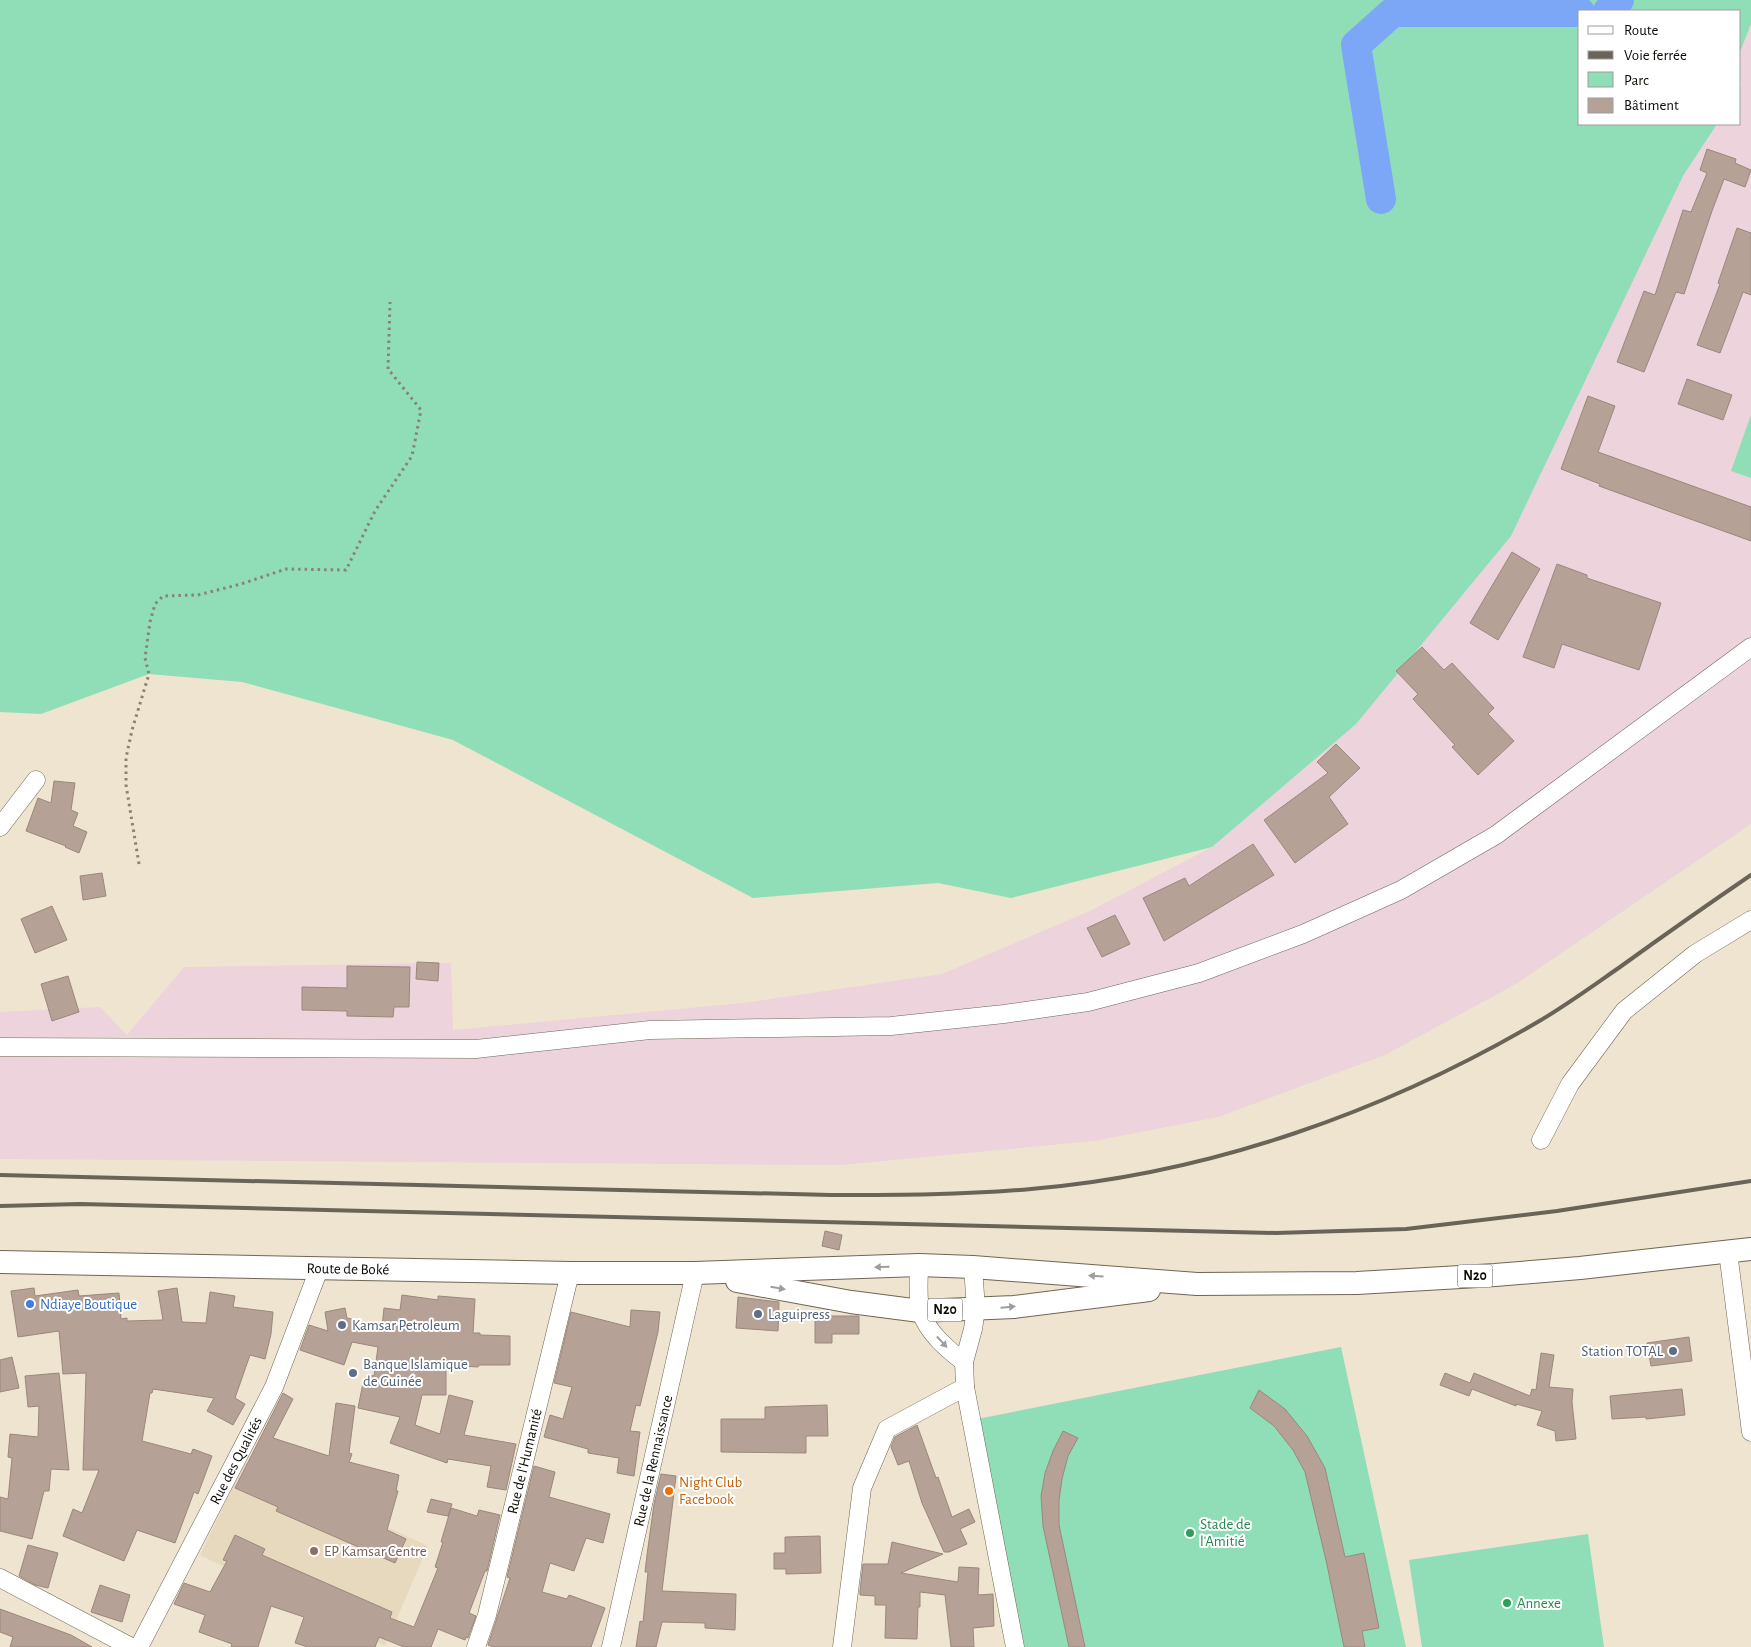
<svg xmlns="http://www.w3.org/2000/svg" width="1751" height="1647" viewBox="0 0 1751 1647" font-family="'Alegreya Sans',sans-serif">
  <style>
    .industrial { fill: #ecd3dc }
    .built { fill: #e6d9be }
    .green { fill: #90deb8 }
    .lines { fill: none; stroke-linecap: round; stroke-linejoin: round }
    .river { stroke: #7ca7f6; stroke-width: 30 }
    .building { fill: #b5a195; stroke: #9b877c }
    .minor-casing { stroke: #6e6654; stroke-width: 19 }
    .major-casing { stroke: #6e6654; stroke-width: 24 }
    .path { stroke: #898374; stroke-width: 3; stroke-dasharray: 2.5 4; stroke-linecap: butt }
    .minor { stroke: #fff; stroke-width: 18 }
    .major { stroke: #fff; stroke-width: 22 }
    .rail { stroke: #6a6458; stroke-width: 4 }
    .oneway { fill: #9f9d9b }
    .shop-dot { fill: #3f7fe0; stroke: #fff; stroke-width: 2 }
    .service-dot { fill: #5c6f8a; stroke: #fff; stroke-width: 2 }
    .food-dot { fill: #e8710a; stroke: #fff; stroke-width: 2 }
    .leisure-dot { fill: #2e9e5b; stroke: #fff; stroke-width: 2 }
    .education-dot { fill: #8d6e63; stroke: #fff; stroke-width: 2 }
    .labels { text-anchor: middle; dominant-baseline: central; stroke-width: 4; stroke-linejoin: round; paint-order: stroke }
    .shield { fill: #fff; stroke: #565450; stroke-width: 1 }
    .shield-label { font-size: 14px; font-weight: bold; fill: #0e0b05 }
    .street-label { font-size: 15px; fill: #0e0b05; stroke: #fff }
    .shop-label { font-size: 15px; fill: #366cbe; stroke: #fff; text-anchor: start }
    .service-label { font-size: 15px; fill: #4e5e75; stroke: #fff; text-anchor: start }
    .food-label { font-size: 15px; fill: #c56008; stroke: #fff; text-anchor: start }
    .leisure-label { font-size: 15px; fill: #27864d; stroke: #fff; text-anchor: start }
    .education-label { font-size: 15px; fill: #785e54; stroke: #fff; text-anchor: start }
  </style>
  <rect width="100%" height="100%" fill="#eee4cf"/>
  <path class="industrial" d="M1751,24V824L1516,984L1385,1055L1218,1117L1094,1141L840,1165L0,1159V1012L100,1007L127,1035L184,967L451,963L453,1030L744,1003L942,974L1090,911L1212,847L1683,176L1717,124H1740V89L1742,84L1740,82V52Z"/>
  <path class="built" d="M245,1462L428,1546L385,1646L200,1555Z"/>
  <path class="green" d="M0,0H1751V24L1740,52V11H1580V124H1717L1683,176L1511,536L1356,724L1212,847L1011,898L938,883L753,898L453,740L242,682L149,674L41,714L0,712Z
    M1751,415V478L1731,471Z
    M1341,1347L1406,1647H1021L977,1419Z
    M1588,1534L1604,1647H1422L1409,1560Z"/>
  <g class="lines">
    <path class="river" d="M1608,11L1619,0
      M1381,199L1356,45L1393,12H1580"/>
  </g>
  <path class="building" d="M1707,149L1736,159L1735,163L1751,170L1745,187L1724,179L1712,211L1684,294L1676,292L1644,372L1617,362L1644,291L1655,295L1683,210L1691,212L1707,173L1700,170Z
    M1737,228L1751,233V295L1743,292L1720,353L1697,345L1720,284L1718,283Z
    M1687,379L1732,395L1723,420L1678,404Z
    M1588,396L1615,406L1598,452L1751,507V541L1599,486L1600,484L1561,469Z
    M1512,552L1540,569L1498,640L1470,623Z
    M1557,564L1587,575V578L1661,603L1639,670L1562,644L1554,668L1523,657Z
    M1422,647L1444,670L1452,663L1494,708L1488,714L1514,741L1478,775L1452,747L1455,745L1413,699L1418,694L1396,671Z
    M1336,744L1360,768L1329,797L1348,824L1295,863L1264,820L1328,773L1317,762Z
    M54,781L75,783L71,810L78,813L73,826L87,832L79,853L65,847L66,846L26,831L38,798L51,803Z
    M1253,844L1274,875L1164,941L1143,898L1185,878L1189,886Z
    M102,873L106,896L83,900L80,876Z
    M52,906L67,940L35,953L21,919Z
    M1115,915L1130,944L1102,957L1087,928Z
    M417,962L439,963L438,981L416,979Z
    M347,966L410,967L409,1007H394L393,1017L347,1016V1011L302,1010V987L347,988Z
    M68,976L79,1012L52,1021L41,984Z
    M825,1231L842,1235L839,1250L822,1246Z
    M34,1288L35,1296L78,1290L79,1296L119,1293L121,1319L127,1318V1321L163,1320L158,1291L177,1288L182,1322L206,1323L210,1292L235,1296L233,1307L273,1312L271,1334L265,1359L250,1355L235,1398L245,1404L233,1425L207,1411L214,1398L153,1389L152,1393H150L142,1441L191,1454L193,1449L212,1456L198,1494L194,1492L175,1543L137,1530L124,1561L63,1536L73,1509L82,1513L99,1470H83L86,1373L63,1374L59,1331L18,1337L11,1291Z
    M402,1295L438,1300V1296L475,1299L473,1333H480V1335L510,1336V1365H479L478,1367L446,1365V1395H422L415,1425L440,1434L449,1395L473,1401L464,1435L516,1444L506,1490L487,1487L491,1466L448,1459L447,1463L390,1443L400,1417L358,1408L363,1383L368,1384L370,1375L374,1376L378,1347L352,1342L344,1365L300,1350L309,1325L328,1331L325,1312L345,1308L347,1318L382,1326L384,1308L400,1310Z
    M738,1297L779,1302L778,1331L736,1328Z
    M631,1310L660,1312L658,1332L640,1406L636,1405L630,1431L640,1432L634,1476L617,1473L619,1458L588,1453V1449L544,1437L550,1415L563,1419L572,1387L554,1383L571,1312L630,1327Z
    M815,1316H859V1334H832V1343H815Z
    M1689,1337L1692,1361L1651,1366L1647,1343Z
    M1541,1353L1554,1355L1549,1387L1573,1389L1572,1402L1576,1439L1556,1441L1555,1431L1537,1425L1542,1411L1516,1404V1406L1472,1389L1469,1396L1440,1385L1445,1373L1470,1383L1474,1373L1530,1396L1532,1389L1536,1390Z
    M12,1357L19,1388L0,1392V1360Z
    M59,1373L69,1470L51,1469L49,1491H44L32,1539L0,1531V1497L8,1499L12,1458L8,1457L10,1434L38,1437L39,1406L28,1407L25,1376Z
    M1682,1389L1685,1415L1646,1419V1417L1612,1419L1610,1396Z
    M1259,1390L1285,1409L1307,1436L1325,1468L1345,1557L1364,1553L1379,1628L1362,1631L1365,1647H1344L1326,1560L1305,1472L1293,1450L1274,1426L1250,1408Z
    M283,1393L293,1399L273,1438L329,1456L336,1403L355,1406L349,1453L352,1454L349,1462L399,1475L396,1491H398L387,1530L406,1539L395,1563L276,1511L278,1507L235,1488Z
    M827,1405L828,1436H806V1453L721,1452V1419H765V1407Z
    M917,1425L936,1478L938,1477L952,1517L969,1509L975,1522L960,1529L967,1544L949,1552H944L922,1503L909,1461L898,1465L891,1447L895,1437Z
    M1063,1431L1078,1438L1068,1456L1062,1479L1059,1500V1525L1085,1647H1069L1043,1526L1041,1496L1045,1473L1053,1451Z
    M534,1466L555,1472L549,1497L610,1514L603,1543L586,1538L574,1571L550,1563L542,1592L567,1599L569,1595L605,1608L591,1647H493L488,1645L510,1578L507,1577Z
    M661,1474L676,1476L662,1591L736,1594L735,1630L705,1628V1623L662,1622L656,1647H636L640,1621L643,1622L648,1572H645L647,1555L654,1504Z
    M431,1499L452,1504L448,1516L427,1512Z
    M451,1508L477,1516L479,1510L500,1515L487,1571H485L469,1613L476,1616L468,1638L466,1637L465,1640L438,1629L431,1647H404L379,1637L375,1647H308L295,1643L304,1617L271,1606L258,1647H231L232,1644L199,1632L205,1615L174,1604L184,1583L210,1592L227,1561L223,1560L235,1535L265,1549L262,1555L392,1612L390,1618L414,1627L438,1568L435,1567L443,1542H441Z
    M820,1536L821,1573L786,1574V1569H774V1553H785V1537Z
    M892,1542L943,1554L901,1573L958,1582L959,1567L979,1568L978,1595L993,1594L994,1626L973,1628L974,1647H951L945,1595L920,1592V1607H918L917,1639L885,1638L886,1605H875V1596L860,1595V1591L863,1564H888Z
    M28,1545L58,1553L48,1588L35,1585L19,1576Z
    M100,1585L130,1595L122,1622L91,1612Z
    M0,1609L71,1635L92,1647H10L13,1637L0,1632Z"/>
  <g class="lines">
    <defs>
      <g id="minor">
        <path d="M0,827L36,780"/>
        <path d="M0,1047L476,1049L650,1030L891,1026L1004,1014L1088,1002L1199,973L1303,934L1401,890L1496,835L1751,647"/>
        <path d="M1541,1140L1570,1084L1624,1011L1695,954L1751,920"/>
        <path d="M1728,1252L1751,1432"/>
        <path d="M919,1265C919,1277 917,1302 921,1312C928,1333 947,1349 964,1362"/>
        <path d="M973,1267L976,1309L973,1329L964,1362L965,1387L1015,1647"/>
        <path d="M0,1578L131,1647"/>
        <path id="s1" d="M139,1647L274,1387L319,1269"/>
        <path id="s2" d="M476,1647L487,1615L570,1273"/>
        <path id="s3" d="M611,1647L695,1273"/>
        <path d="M842,1647L862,1488L887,1429L965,1387"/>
      </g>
      <g id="major">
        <path id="s4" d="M0,1262L570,1273H695L919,1265L973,1267L1197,1284L1357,1283L1495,1275L1580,1268L1751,1249"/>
        <path d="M737,1281L851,1302L920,1311L1014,1307L1149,1290"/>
      </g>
    </defs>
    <use href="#minor" class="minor-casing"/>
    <use href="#major" class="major-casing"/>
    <path class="path" d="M139,864L126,785V758L132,730L149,674L145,658L150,622L155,604L163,596L198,595L241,584L286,569L346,570L375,511L412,456L421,410L388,369L390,302"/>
    <use href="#minor" class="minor"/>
    <use href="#major" class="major"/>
    <path class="rail" d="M0,1175L831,1195C898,1195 964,1195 1031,1189C1210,1174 1387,1111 1541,1020C1568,1004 1594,985 1620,967C1663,936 1707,905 1751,875
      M0,1206L80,1204L1276,1233L1406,1229L1557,1211L1751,1181"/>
  </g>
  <defs><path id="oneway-solid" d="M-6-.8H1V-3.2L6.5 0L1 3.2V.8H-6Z" transform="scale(1.25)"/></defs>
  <g class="oneway">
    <use href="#oneway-solid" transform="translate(882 1267) rotate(178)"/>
    <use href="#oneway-solid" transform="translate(1096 1276) rotate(-176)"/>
    <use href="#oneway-solid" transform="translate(778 1288) rotate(10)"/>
    <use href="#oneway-solid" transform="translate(1008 1307) rotate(-5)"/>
    <use href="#oneway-solid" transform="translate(942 1342) rotate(47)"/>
  </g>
  <circle class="shop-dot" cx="30" cy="1304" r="5"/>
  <g class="service-dot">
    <circle cx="758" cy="1314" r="5"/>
    <circle cx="342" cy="1325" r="5"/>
    <circle cx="1673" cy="1351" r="5"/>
    <circle cx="353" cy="1373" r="5"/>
  </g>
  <circle class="food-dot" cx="669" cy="1491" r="5"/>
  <g class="leisure-dot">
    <circle cx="1190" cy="1533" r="5"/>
    <circle cx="1507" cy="1603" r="5"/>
  </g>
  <circle class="education-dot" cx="314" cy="1551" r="5"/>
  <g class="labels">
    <g class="shield">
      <rect x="1457.5" y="1264.5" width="35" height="23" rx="4"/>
      <rect x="927.5" y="1298.5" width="35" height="23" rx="4"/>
    </g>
    <g class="shield-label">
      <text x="1475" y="1276">N20</text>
      <text x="945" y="1310">N20</text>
    </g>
    <g class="street-label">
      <text stroke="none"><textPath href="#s4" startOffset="348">Route de Boké</textPath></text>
      <text stroke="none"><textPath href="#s3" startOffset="191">Rue de la Rennaissance</textPath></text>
      <text stroke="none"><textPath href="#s1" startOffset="210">Rue des Qualités</textPath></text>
      <text stroke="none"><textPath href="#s2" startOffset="192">Rue de l'Humanité</textPath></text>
    </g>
    <g class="shop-label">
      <text x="40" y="1304">Ndiaye Boutique</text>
    </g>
    <g class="service-label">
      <text x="768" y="1314">Laguipress</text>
      <text x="352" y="1325">Kamsar Petroleum</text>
      <text x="1663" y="1351" text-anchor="end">Station TOTAL</text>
      <text x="363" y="1364">Banque Islamique<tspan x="363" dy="17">de Guinée</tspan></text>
    </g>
    <g class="food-label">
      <text x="679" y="1482">Night Club<tspan x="679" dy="17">Facebook</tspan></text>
    </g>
    <g class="leisure-label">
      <text x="1200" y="1524">Stade de<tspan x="1200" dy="17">l'Amitié</tspan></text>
      <text x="1517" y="1603">Annexe</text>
    </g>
    <g class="education-label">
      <text x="324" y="1551">EP Kamsar Centre</text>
    </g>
  </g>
  <rect x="1578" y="10" width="162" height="115" fill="#ffffff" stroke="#9f9d9b"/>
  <rect x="1588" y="26" width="25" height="8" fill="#ffffff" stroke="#9f9d9b"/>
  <text x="1624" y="35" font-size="15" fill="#0e0b05">Route</text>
  <rect x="1588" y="51" width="25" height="8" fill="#6a6458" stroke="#9f9d9b"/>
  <text x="1624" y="60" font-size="15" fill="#0e0b05">Voie ferrée</text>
  <rect x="1588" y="72" width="25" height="15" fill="#90deb8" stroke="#9f9d9b"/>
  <text x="1624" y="85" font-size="15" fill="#0e0b05">Parc</text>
  <rect x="1588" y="98" width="25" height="15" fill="#b5a195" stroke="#9f9d9b"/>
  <text x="1624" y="110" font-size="15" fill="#0e0b05">Bâtiment</text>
</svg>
